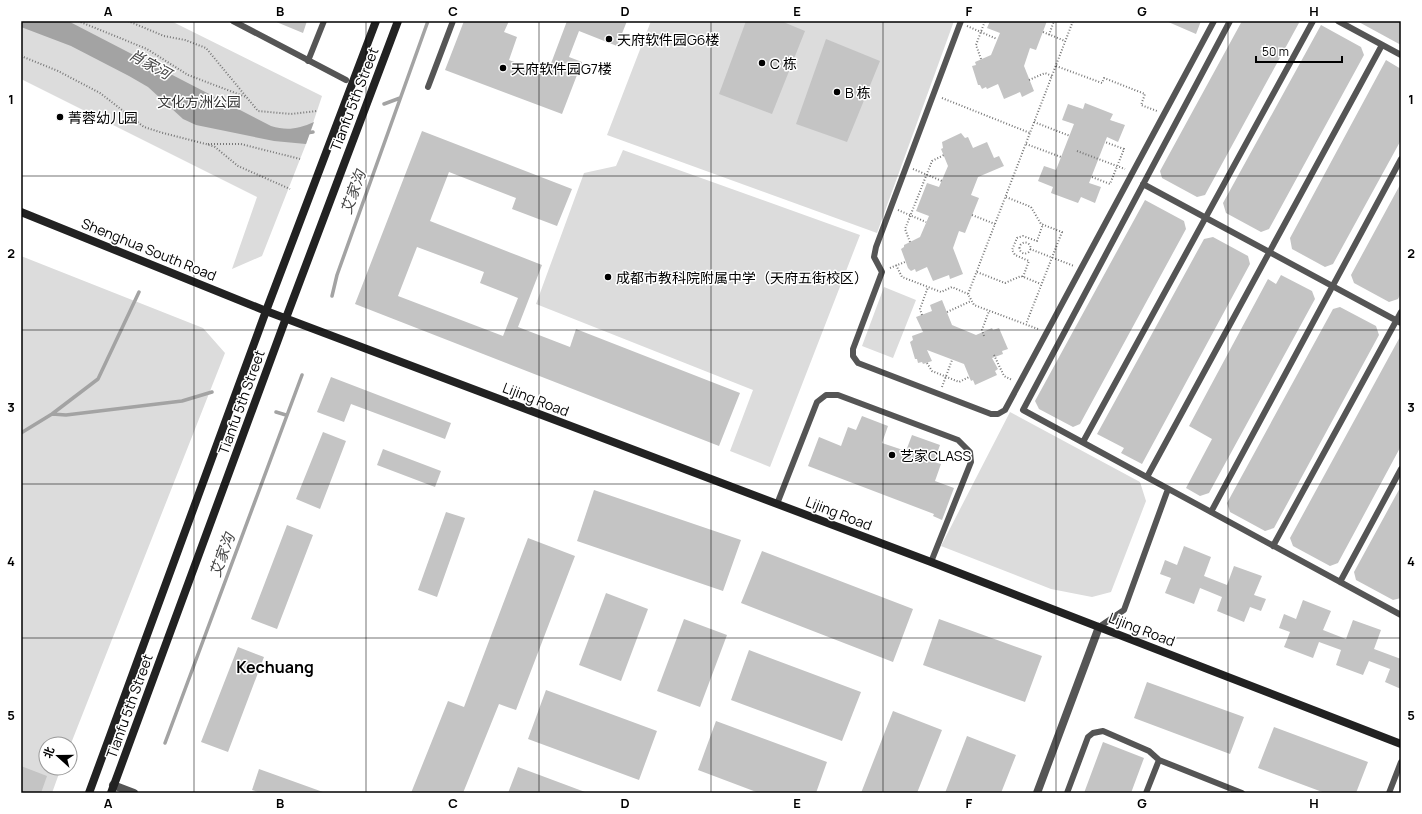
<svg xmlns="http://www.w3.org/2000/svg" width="1422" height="814" viewBox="0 0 1422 814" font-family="Manrope,'Noto Sans SC',sans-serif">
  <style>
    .green { fill: #dcdcdc }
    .water { fill: #a3a3a3 }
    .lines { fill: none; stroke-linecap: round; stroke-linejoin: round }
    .stream { stroke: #a3a3a3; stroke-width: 3.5 }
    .building { fill: #c4c4c4; fill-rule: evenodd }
    .path { stroke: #777; stroke-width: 2; stroke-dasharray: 1 2; stroke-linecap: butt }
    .lane { stroke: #555; stroke-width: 6 }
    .street { stroke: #555; stroke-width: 8 }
    .secondary { stroke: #222; stroke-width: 8 }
    .grid { fill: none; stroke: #000; stroke-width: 1; stroke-opacity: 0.55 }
    .poi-dot { fill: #000; stroke: #fff; stroke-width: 1.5 }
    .labels { text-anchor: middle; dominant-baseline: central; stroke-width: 3; stroke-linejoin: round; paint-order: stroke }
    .poi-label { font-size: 14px; fill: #000; stroke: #fff; text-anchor: start }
    .street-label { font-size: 14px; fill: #000; stroke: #fff }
    .park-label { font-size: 14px; fill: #333; stroke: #fff }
    .water-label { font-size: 15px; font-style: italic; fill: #444; stroke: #fff }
    .quarter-label { font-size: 16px; font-weight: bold; fill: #000; stroke: #fff }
    .neatline { fill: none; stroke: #000; stroke-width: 1.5 }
    .grid-label { font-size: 13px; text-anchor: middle; font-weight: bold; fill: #000 }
  </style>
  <rect width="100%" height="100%" fill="#fff"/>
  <path class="green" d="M21,21H171L322,96L306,144L262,256L232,269L257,197L21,79Z
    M651,21H954L877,233L607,135Z
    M623,150L860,235L770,467L730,451L753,390L536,304L584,173L616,166Z
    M21,256L203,328L225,353L70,746V744H46V768H61L52,793H21Z
    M884,287L916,300L893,358L862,346Z
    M1010,412L1140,482L1146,501L1111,592L1092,597L1051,589L941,546Z"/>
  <path class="water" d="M21,21H68L271,126C287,131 298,129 314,122L306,144L274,141L196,125L183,119L148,87L129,76L71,46L21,27Z"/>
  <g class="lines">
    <path class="stream" d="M384,104L400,98
      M306,133L313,132
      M332,296L337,275L428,21
      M276,412L286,415
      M52,414L66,415L182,401L212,392
      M21,433L52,414L98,379L139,292
      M165,743L302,375"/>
  </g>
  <path class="building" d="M274,21H307L303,33Z
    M464,21H509L504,32L517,37L509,60L547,74L567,21H627L617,46L579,31L569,57L582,62L562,114L445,70Z
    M746,21H781L805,31L772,114L719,94Z
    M990,21H1047L1036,50L1030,48L1024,66L1034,91L1022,97L1020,92L1004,99L998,84L987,89L986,87L982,89L980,85H978L972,66L976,65L975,62L991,55L1000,33L987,28Z
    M1166,21H1201L1196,34Z
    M1242,21H1300L1205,195L1197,197L1162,178L1160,171Z
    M1357,21H1401V45Z
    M1321,25L1361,47L1364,55L1269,229L1261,232L1226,213L1223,203Z
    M826,39L880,61L847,142L796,124Z
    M1386,60L1401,69V140L1333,264L1325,267L1292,249L1290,238Z
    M1085,103L1113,114L1110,120L1125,125L1118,142L1107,137L1089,183L1101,187L1095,203L1081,197L1078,203L1051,193L1053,187L1038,181L1044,166L1056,170L1074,124L1062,120L1068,104L1083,109Z
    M422,131L572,189L557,226L512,209L516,198L449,172L430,221L542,265L518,327L570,347L576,329L740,393L719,446L355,304ZM417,247L484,272L480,283L518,298L503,336L398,296Z
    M961,133L965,138L968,137L973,148L987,142L994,158L999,156L1004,166L978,177L971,195L979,198L965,233L959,231L953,248L963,274L950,279L949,275L933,281L927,267L916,272L915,269L911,271L908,268L901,249L904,247V245L920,237L929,216L916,211L927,183L939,187L948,166L941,149L943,148L942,142Z
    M1401,183V293L1398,299L1389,302L1354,283L1351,275Z
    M1145,200L1184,221L1186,229L1080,424L1073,427L1039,409L1035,401Z
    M1213,237L1248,256L1250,264L1142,464L1121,453L1124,448L1097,434L1204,239Z
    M1281,275L1312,291L1315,299L1209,493L1200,496L1186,488L1212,439L1189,426L1268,279L1276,284Z
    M942,300L952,325L976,335L992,328L993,330L999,328L1008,349L1002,351L1003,354L992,358L998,369L995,371L997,375L975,385L973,380L971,381L964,364L927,350L932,361L923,364L922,362L918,363L917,359H915L910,342L913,340L912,336L923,332L916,317L932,311L930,305Z
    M1340,307L1376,326L1379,335L1274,528L1265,531L1230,512L1227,503L1333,309Z
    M1401,335V446L1338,563L1330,566L1293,546L1290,538Z
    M331,377L451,423L445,439L351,404L344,422L317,412Z
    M862,416L888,426L882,443L906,451L912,435L940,445L934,462L941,464L935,481L954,488L942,520L933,516L934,514L808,466L819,437L841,446L848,427L856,430Z
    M323,432L346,441L320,509L296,499Z
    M383,449L441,471L435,487L377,465Z
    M1401,486V598L1393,600L1356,580L1354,572Z
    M594,490L741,540L723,591L577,541Z
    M446,512L465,518L437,597L418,590Z
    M287,525L313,535L277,629L251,619Z
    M528,538L575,556L516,710L499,704L463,793H411L448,701L464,707Z
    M1184,546L1211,557L1204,576L1227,585L1234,566L1262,576L1254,595L1266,599L1261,611L1250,607L1244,622L1217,611L1222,597L1200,588L1194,604L1165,593L1171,578L1160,574L1165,560L1177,565Z
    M762,551L913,609L893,662L741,603Z
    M606,593L648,609L621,681L579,665Z
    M1303,600L1331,611L1323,630L1346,639L1353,620L1381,630L1374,649L1401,659V689L1385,682L1390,669L1369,661L1363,675L1336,665L1341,650L1319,642L1313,658L1284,647L1290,632L1279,628L1284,614L1296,619Z
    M684,619L727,635L700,707L657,691Z
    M939,619L1042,656L1025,702L923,665Z
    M238,647L264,657L228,752L201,742Z
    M749,650L861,692L842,741L731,700Z
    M1147,682L1244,717L1230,754L1134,718Z
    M546,690L657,731L639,780L528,739Z
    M893,711L942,730L917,793H861Z
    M716,721L827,762L816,793H759L698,770Z
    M1274,727L1368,762L1356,793H1325L1258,768Z
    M967,736L1016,755L1001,793H945Z
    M1103,742L1144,758L1131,793H1084Z
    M21,766L47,776L41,793H21Z
    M518,767L585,792V793H508Z
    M259,769L323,792V793H261L252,790Z"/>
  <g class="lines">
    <path class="path" d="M78,21L147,49L188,75L246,97
      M128,21L164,36L185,40L206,48L258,111L291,114L317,111
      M967,26L997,39
      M1043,32L1065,41
      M1049,35L1054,21
      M21,56L58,71L100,93L144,127L163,133L206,144L215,147L238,166L290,189
      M981,59L976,45L985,21
      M1056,66L1102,83L1104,78L1145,94L1141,105L1157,111
      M1029,80L1045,73L1052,76
      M942,98L1030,133
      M1034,122L1070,136
      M208,144H241L300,159
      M1026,144L1061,157
      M1077,151L1125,169
      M913,169L942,181
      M1092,177L1110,184L1124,149L1105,142
      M1006,197L1031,207L1041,224L1062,232L1026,324
      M898,210L926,222
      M972,215L995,224
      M910,242L905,229L932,161L944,155
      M1019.5 248a5.5 5.5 0 1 1 11 0a5.5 5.5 0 1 1-11 0Z
      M1030,249L1074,266
      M896,265L902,277L941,292L952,287L968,294
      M890,268L905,262
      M977,272L1005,283L1021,276L1041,284
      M1023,277L1029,261L1015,255L1012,250L1017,238L1023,236L1037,241L1043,224
      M947,312L971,301
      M922,315L920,309L928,287
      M1038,329L974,305L968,294L1073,21
      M984,336L982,330L989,311
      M994,355L1004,376L1012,380
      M927,363L932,371L959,382L969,377
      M942,387L952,360"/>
    <path class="lane" d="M233,21L346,80
      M961,21L876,247L874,257L882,272L853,349V356L858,363L991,414H998L1005,410L1214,21
      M1230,21L1023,410L1401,615
      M1338,21L1401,55
      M308,61L324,21
      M428,87L453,21
      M1143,184L1401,323
      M1083,442L1313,21
      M1147,477L1382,45
      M777,504L817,402L826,395H838L958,440L970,452L971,462L931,562
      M1211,512L1401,159
      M1273,546L1401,312
      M1340,582L1401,469
      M1099,627L1124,610L1168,489
      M1067,793L1088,737L1093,733L1103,731L1149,751L1159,760
      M1146,793L1159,760L1242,793
      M1389,793L1401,762"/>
    <path class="street" d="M113,785L134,793
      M1037,793L1099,627"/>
    <path class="secondary" d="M21,212L266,311L931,562L1401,744
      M89,793L266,311L376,21
      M111,793L286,318L398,21"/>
  </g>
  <path class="grid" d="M194,21V793M366,21V793M539,21V793M711,21V793M883,21V793M1056,21V793M1228,21V793M21,176H1401M21,330H1401M21,484H1401M21,638H1401"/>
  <g class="poi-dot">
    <circle cx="609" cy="39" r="4"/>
    <circle cx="762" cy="63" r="4"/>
    <circle cx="503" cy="68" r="4"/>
    <circle cx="837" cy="92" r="4"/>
    <circle cx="60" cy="117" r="4"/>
    <circle cx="608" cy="277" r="4"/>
    <circle cx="892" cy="455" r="4"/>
  </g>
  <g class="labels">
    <g class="poi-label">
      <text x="617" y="39">天府软件园G6楼</text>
      <text x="770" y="63">C 栋</text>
      <text x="511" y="68">天府软件园G7楼</text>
      <text x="845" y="92">B 栋</text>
      <text x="68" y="117">菁蓉幼儿园</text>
      <text x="616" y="277">成都市教科院附属中学（天府五街校区）</text>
      <text x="900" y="455">艺家CLASS</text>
    </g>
    <g class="street-label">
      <text transform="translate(354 99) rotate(-69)">Tianfu 5th Street</text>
      <text transform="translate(149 249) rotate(22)">Shenghua South Road</text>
      <text transform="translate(536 399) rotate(21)">Lijing Road</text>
      <text transform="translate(241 402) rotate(-70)">Tianfu 5th Street</text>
      <text transform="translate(839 513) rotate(21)">Lijing Road</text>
      <text transform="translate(1142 629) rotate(21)">Lijing Road</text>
      <text transform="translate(129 706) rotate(-70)">Tianfu 5th Street</text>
    </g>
    <g class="park-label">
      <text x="199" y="101">文化方洲公园</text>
    </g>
    <g class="water-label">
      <text transform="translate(150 64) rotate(29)">肖家河</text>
      <text transform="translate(353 192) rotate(-70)">艾家沟</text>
      <text transform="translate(222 555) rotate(-70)">艾家沟</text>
    </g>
    <g class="quarter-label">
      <text x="275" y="667">Kechuang</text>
    </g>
  </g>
  <rect width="1422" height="814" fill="none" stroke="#ffffff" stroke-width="44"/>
  <g transform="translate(58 756) rotate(291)"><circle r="19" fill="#ffffff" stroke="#999999"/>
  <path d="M0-3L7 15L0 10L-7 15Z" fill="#000000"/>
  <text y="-6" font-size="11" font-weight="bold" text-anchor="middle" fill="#000000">北</text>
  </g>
  <path d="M1256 56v6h86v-6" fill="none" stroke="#000000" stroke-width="2"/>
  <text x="1262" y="56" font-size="12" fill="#000000" stroke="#ffffff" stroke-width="3" paint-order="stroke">50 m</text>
  <rect x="22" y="22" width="1378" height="770" class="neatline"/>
  <g class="grid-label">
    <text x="108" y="16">A</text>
    <text x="280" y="16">B</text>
    <text x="453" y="16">C</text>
    <text x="625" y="16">D</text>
    <text x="797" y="16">E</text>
    <text x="969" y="16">F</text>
    <text x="1142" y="16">G</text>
    <text x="1314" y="16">H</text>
    <text x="11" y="104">1</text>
    <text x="1411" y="104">1</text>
    <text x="11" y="258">2</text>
    <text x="1411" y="258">2</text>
    <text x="11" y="412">3</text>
    <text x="1411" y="412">3</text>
    <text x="11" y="566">4</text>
    <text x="1411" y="566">4</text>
    <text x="11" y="720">5</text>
    <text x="1411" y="720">5</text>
    <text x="108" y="808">A</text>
    <text x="280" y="808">B</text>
    <text x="453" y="808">C</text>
    <text x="625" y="808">D</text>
    <text x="797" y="808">E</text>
    <text x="969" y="808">F</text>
    <text x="1142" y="808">G</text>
    <text x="1314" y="808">H</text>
  </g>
</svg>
